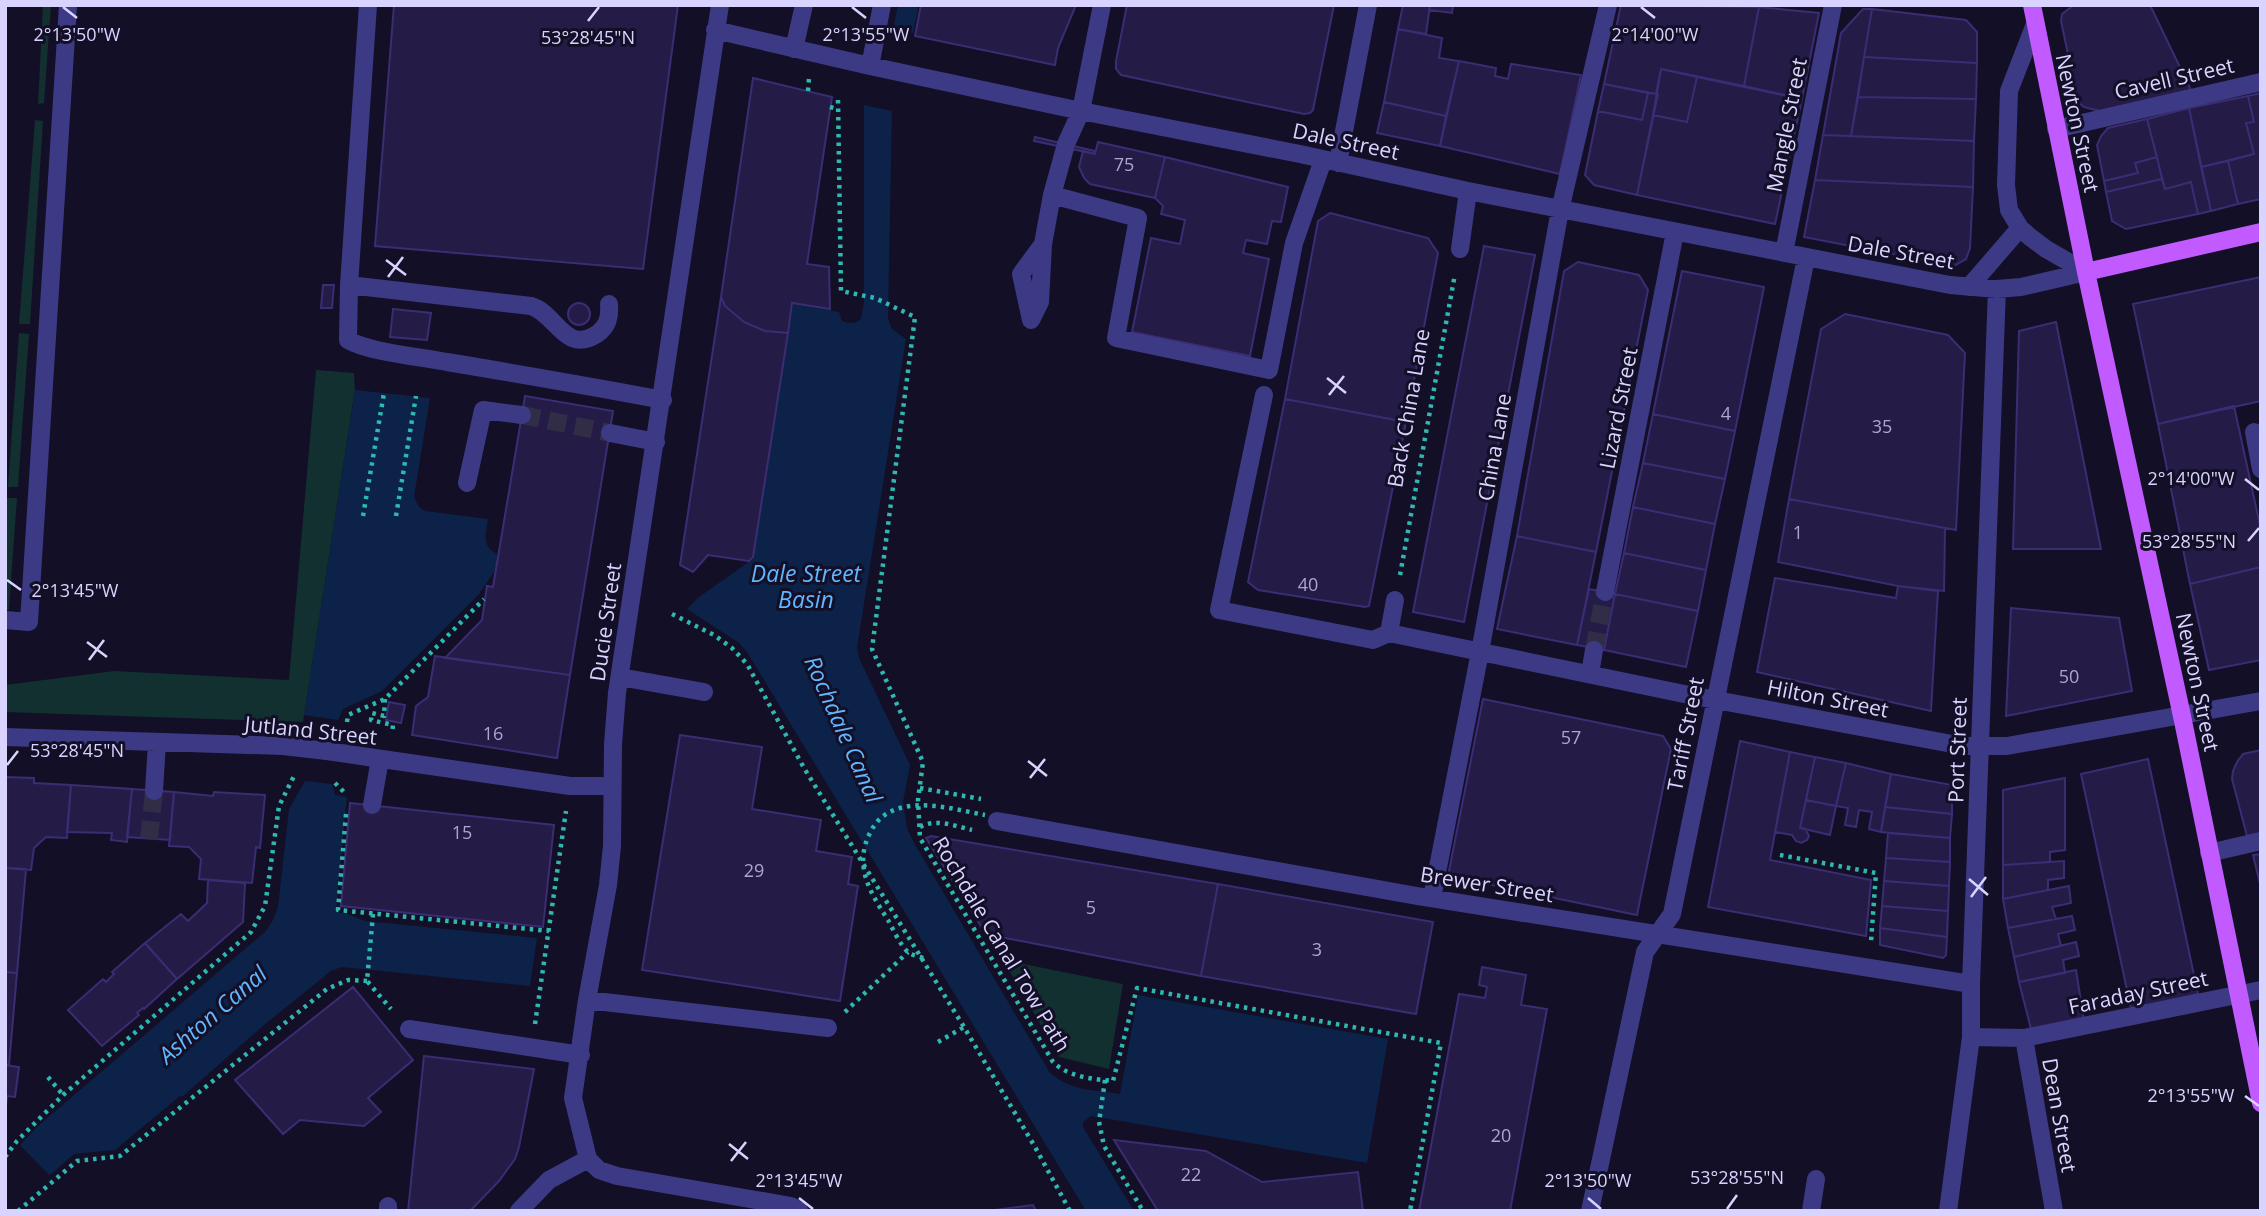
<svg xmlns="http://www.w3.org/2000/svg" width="2266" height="1216" viewBox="0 0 2266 1216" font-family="'Open Sans',sans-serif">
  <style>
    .green { fill: #12302f }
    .water { fill: #0c2248 }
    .pier { fill: #130f26 }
    .building { fill: #241b47; stroke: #3b2d73; stroke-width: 2 }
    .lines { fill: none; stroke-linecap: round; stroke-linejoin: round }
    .minor-tunnel { stroke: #312d47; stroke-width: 18; stroke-dasharray: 18 9; stroke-linecap: butt }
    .path { stroke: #2fb8b0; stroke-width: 4.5; stroke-dasharray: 3.5 5; stroke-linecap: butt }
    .minor { stroke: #3d3a85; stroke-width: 18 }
    .major { stroke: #c25bff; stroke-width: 18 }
    .path-bridge { stroke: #2fb8b0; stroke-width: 4.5; stroke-dasharray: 3.5 5; stroke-linecap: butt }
    .minor-bridge { stroke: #3d3a85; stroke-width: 18 }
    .ticks { fill: none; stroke: #d9d4ff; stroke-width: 2.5 }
    .labels { text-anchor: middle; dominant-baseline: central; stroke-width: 6; stroke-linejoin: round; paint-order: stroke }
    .number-label { font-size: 18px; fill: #aca6d1 }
    .street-label { font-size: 21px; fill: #d9d4ff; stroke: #130f26 }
    .water-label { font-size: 23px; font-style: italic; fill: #62b6ff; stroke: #130f26 }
    .ticks-label { font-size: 18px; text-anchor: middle; fill: #d9d4ff; stroke: #130f26; stroke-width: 6; stroke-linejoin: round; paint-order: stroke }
  </style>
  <rect width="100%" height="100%" fill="#130f26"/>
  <path class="green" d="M43,5H51L44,103L38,104Z
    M35,120L43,121L30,324H19Z
    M19,333L29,334L18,487H8Z
    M316,370L354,373L355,390L303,722L5,712V685L114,671L289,680Z
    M7,498H17L9,610H5Z
    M1003,960L1123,984L1109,1069L1059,1057Z"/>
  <path class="water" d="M898,5H916L918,10L913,33L893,29Z
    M864,105L892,111L888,318L892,329L906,339L857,648L859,658L910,765L903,802L907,828L913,841L1050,1073C1073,1092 1092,1089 1120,1094L1138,995L1388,1039L1367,1163L1091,1116L1083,1122V1127L1134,1211H1086L747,652L739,643L687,609L699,597L753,559L793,304L839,312L842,321C850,324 855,324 861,319L864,302Z
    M355,390L430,398L414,497L419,507L425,511L488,519C486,534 481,546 497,554L496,569L479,594L382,691L343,709L338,720L304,715Z
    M305,781L332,784L335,795L347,797L336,912L348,914L365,921L537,938L530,986L342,967L331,971L264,1025L183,1096H180L115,1150L74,1154L9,1211H5V1161L38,1126L266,931L273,920L278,907L289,809Z"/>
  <path class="pier" d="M17,1142L52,1178L14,1211H5V1155Z"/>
  <path class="building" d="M394,5H678L643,269L375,246Z
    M921,5H1076L1058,48L1055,65L915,36Z
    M1127,5H1334L1313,110L1310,113L1304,114L1121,75L1116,69V61Z
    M1403,5H1430L1426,34L1398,29Z
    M1430,5H1453L1452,13L1429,10Z
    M1621,5L1759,7L1744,86L1661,69L1656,94L1604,84Z
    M2074,5H2150L2191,90L2100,111L2084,107L2078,102L2061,21L2062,14Z
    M1759,7L1819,13L1802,99L1744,86Z
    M1863,9H1872L1851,136L1823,135L1841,33Z
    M1872,9L1966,20L1977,32V63L1864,57Z
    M1398,29L1442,38L1439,58L1459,61L1446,116L1384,102Z
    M1864,57L1977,63L1976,99L1858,97Z
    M1459,61L1496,68L1495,76L1508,79L1511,64L1581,75L1560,174L1440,146Z
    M1661,69L1697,77L1687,122L1653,115Z
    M1697,77L1802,99L1775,224L1637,195L1653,115L1687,122Z
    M753,78L832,97L807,264L829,267L830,309L792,303L788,333L765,331L744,322L725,306L721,297Z
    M1604,84L1648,93L1642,120L1598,111Z
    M1648,93L1658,94L1637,195L1594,185L1585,175L1598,111L1642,120Z
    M2261,93V199L2238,204L2228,161L2254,154L2246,123L2254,122L2248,96Z
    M2248,96L2254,122L2246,123L2254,154L2201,167L2189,108Z
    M1858,97L1976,99L1974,141L1851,136Z
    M1384,102L1446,116L1440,146L1377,133Z
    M2189,108L2211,211L2198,214L2191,182L2165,189L2147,119Z
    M2147,119L2157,157L2135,163L2138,173L2104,181L2097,145L2101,136L2108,128Z
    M1823,135L1974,141L1973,187L1815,180Z
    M1035,137L1095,151V154L1034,141Z
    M1098,142L1165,157L1155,198L1090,184L1084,178L1079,167L1083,151L1095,154Z
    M1165,157L1288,187L1281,222L1272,221L1267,244L1246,240L1243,253L1269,259L1250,356L1132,332L1151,238L1180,244L1185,220L1161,214L1163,206L1155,198Z
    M2157,157L2162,179L2106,192L2104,181L2138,173L2135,163Z
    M2228,161L2238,204L2211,211L2201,167Z
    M2162,179L2165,189L2191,182L2198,214L2126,229L2112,221L2106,192Z
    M1815,180L1973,187L1970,248L1966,259L1954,266L1804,237Z
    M1330,213L1428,238L1438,253L1406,422L1285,399L1318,221Z
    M1484,246L1535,255L1464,622L1413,612Z
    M1578,262L1639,275L1648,290L1596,552L1517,536L1564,271Z
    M1682,271L1764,287L1735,431L1653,414Z
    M2261,277V401L2158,424L2133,304Z
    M323,285H334L332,308H321Z
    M721,297L725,306L744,322L765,331L788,333L753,557L749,561L708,555L693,572L680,565Z
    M568 314a11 11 0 1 1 22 0a11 11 0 1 1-22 0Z
    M393,309L431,313L427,340L390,337Z
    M1845,314L1948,335L1965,353L1956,530L1789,499L1821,329Z
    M2056,322L2101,549H2013L2019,331Z
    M525,396L613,411L570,675L445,658L482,620L487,586L493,587Z
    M1285,399L1406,422L1369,606L1365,607L1258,590L1248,582Z
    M2234,406L2261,530V567L2190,584L2158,424Z
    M1653,414L1735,431L1725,479L1643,463Z
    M1643,463L1725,479L1715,524L1633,507Z
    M1789,499L1945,528L1944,591L1898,586L1778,562Z
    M1633,507L1715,524L1706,570L1624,553Z
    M1517,536L1596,552L1577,645L1497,629Z
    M1624,553L1706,570L1698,611L1615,594Z
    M2261,567V660L2209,670L2190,584Z
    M1775,578L1896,598L1898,586L1938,591L1931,711L1757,672Z
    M1589,589L1615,594L1604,650L1577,645Z
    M1615,594L1698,611L1686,667L1604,650Z
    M2011,608L2119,618L2132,691L2006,716Z
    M435,656L570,675L557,758L412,735L416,706L428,697Z
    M1483,699L1663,736L1671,749L1637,915L1448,876Z
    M389,702L405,705L401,723L386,720Z
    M680,735L762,747L752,809L821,820L816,851L852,857L848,884L858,886L840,1001L642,970Z
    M1740,741L1790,752L1770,860L1871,880L1866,936L1708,907Z
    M2261,750V833L2247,836L2232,779L2233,771L2237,762L2243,754Z
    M1790,752L1815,757L1800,828L1805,829L1809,836L1807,840L1801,843L1796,841L1792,835L1775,832Z
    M1815,757L1846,763L1836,806L1806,800Z
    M2148,759L2198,994L2131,1009L2081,774Z
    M1846,763L1891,774L1881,832L1869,829L1872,812L1859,810L1856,827L1845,825L1848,808L1836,806Z
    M1891,774L1952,785V814L1885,807Z
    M5,777L34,778V783L71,785L67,838L46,837L34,848L31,870L5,868Z
    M2065,778V850L2050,852V862L2003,865V790Z
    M71,785L132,789L127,842L111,840L112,833L67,832Z
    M132,789L174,792L170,840L127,837Z
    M174,792L213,796L214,792L265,795L260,848L256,847L252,883L199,879L201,859L189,847L169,846Z
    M1806,800L1836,806L1830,835L1800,828Z
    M350,803L554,825L543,927L341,906Z
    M1885,807L1952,814L1950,838L1881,832Z
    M1888,833L1950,838V862L1886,858Z
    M931,836L1218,884L1201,976L995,936L984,931L926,838Z
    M2261,854V888L2253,855Z
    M1886,858L1950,862L1949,886L1884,881Z
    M2064,861V878L2048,880V890L2003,899V865Z
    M5,868L26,869L17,973L5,972Z
    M208,880L245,883L243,922L177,979L145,943L181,914L188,921L207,903Z
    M1884,881L1949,886L1948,911L1882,906Z
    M1218,884L1433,922L1416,1014L1201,976Z
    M2069,886L2071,903L2052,907L2056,919L2008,928L2003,899Z
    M1882,906L1948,911L1947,937L1880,928Z
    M2072,916L2075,930L2058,934L2061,946L2014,957L2008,928Z
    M1880,928L1947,937L1946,955L1943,958L1880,945Z
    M2076,942L2079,956L2063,960L2065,973L2019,982L2014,957Z
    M145,943L177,979L144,1009L143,1008L137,1013L139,1015L102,1046L68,1010L103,979L106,982L114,974L112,972Z
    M1482,967L1526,975L1521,1005L1547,1009L1510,1211H1419L1459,994L1485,998L1487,987L1479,985Z
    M2076,970L2084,1020L2031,1029L2019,982Z
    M5,972L17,973L9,1065H5Z
    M353,987L413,1060L368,1098L381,1112L364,1126L300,1120L283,1134L235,1080Z
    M424,1056L534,1069L519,1147L515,1159L499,1181L470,1211H408Z
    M5,1065L19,1067L15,1097L7,1096L5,1117Z
    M1114,1140L1206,1151L1262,1182L1358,1172L1363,1211H1158Z
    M1033,1205L1036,1211H987Z"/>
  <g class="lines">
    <path class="minor-tunnel" d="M522,415L610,433
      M1594,650L1605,592
      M149,839L154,791"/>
    <path class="path" d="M808,91L809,78
      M838,100L841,291L875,298L915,317L872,649L923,762L918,800L920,838L1053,1062C1068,1077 1093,1079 1113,1081L1137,988L1441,1043L1410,1211
      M830,107L837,109
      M363,516L384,393
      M396,516L416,396
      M1400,575L1455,274
      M672,614L714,635L732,648L747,664L804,768L964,1027L1035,1147L1070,1211
      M385,699L384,716L372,713L371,720L393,725L392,734
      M347,722L348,715L385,699L484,599
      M335,783L347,795
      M920,788L981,799
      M346,814L338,910L549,931
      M920,827C936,818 955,826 972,830
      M1780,855L1876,873L1871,942
      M373,914L367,981L391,1009
      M845,1012L908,952
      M535,1024L566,811
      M938,1042L964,1027
      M48,1077L63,1095
      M1105,1080L1099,1122L1104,1146L1143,1211
      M5,1157L17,1141L63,1095L251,932L265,906L279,806L295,774
      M18,1211L77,1161L120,1156L327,989L348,980L367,981"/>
    <path class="minor" d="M368,5L349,285L348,340C368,352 422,357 447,362C519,374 591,386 663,400
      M2035,24L2009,91L2006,185L2009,210L2020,228L2030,237L2046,249L2086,272
      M715,30L870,66L1081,111L1300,154L1468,191L1950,285L1997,289L2021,287L2086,272
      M794,49L804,5
      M870,66L882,5
      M2056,129L2261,82
      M1066,144L1081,111L1102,5
      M1338,163L1368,5
      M1052,195L1138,218L1116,338L1269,370L1294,243L1323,160
      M1460,249L1468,191
      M1784,253L1833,5
      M349,285L531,306C556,313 565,355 597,334C608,326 610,317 609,304
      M1969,287L2020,228
      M1031,320L1040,302L1043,244L1052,195L1065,148
      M1031,320L1021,274L1043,244
      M1264,395L1219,610L1373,640L1389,633
      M2254,432L2261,469
      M610,433L656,442
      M467,483L483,410L522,415
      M1605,592L1675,232
      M5,620L29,622L68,5
      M1389,633L1689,695L1963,746H2007L2261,701
      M1389,633L1395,600
      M1590,674L1594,650
      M620,677L704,692
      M5,737L283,746L327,751
      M368,757L570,786H612
      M154,791L157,743
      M372,805L380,759
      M997,821L1417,896L1971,984
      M2209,853L2261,841
      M1432,898L1480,652L1560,210L1608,5
      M587,1000L828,1028
      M409,1029L581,1055
      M1971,1037L2024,1038L2054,1211
      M2024,1038L2261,990
      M588,1159L573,1098L587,1000L608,885L612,846L613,744L617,693L720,5
      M588,1159L599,1170L617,1176L791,1206L799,1211
      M388,1211V1206
      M519,1211L549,1180L588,1159
      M1590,1211L1645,952L1672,914L1806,258
      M1811,1211L1816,1179
      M1948,1211L1971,1037V984L1997,289"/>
    <path class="major" d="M2032,5L2086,272L2182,716L2261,1103
      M2086,272L2261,232"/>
    <path class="path-bridge" d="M923,958C918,956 911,955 908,952C900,945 893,929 888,920C869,891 853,864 871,831C876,821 884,814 894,810C922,799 957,810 985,815"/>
    <path class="minor-bridge" d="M327,751L368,757"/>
  </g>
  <path class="ticks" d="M63,7L77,18M852,7L866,18M1641,7L1655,18M588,21L599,7M386,260L406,275M388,277L403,257M1327,378L1346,393M1329,395L1344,376M2245,479L2259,490M2248,541L2259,528M7,580L21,590M87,642L107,657M89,660L104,640M1028,761L1047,776M7,765L18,751M1030,778L1045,759M1969,879L1988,895M1971,897L1986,877M2245,1096L2259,1106M729,1144L748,1159M731,1161L746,1142M799,1198L813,1209M1588,1198L1601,1209M1727,1209L1737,1195"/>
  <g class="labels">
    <g class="number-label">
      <text x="1124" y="164">75</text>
      <text x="1726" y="413">4</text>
      <text x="1882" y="426">35</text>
      <text x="1798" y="532">1</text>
      <text x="1308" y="584">40</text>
      <text x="2069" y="676">50</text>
      <text x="493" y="733">16</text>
      <text x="1571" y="737">57</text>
      <text x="462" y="832">15</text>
      <text x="754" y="870">29</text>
      <text x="1091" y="907">5</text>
      <text x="1317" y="949">3</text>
      <text x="1501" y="1135">20</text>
      <text x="1191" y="1174">22</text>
    </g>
    <g class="street-label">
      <text transform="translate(2174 78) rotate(-13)">Cavell Street</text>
      <text transform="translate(2078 123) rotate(78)">Newton Street</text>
      <text transform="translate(1786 125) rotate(-79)">Mangle Street</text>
      <text transform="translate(1346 141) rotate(12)">Dale Street</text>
      <text transform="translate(1901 252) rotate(10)">Dale Street</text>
      <text transform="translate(1408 408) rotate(-80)">Back China Lane</text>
      <text transform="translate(1618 408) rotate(-79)">Lizard Street</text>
      <text transform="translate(1494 447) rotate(-80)">China Lane</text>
      <text transform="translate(605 622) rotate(-82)">Ducie Street</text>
      <text transform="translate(2198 682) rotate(78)">Newton Street</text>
      <text transform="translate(1828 698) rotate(11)">Hilton Street</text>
      <text transform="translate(311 730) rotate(6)">Jutland Street</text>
      <text transform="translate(1685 734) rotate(-79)">Tariff Street</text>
      <text transform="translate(1957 750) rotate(-88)">Port Street</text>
      <text transform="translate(1487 884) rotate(9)">Brewer Street</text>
      <text transform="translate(1002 944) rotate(59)">Rochdale Canal Tow Path</text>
      <text transform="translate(2138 992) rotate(-12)">Faraday Street</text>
      <text transform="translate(2060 1115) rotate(80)">Dean Street</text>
    </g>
    <g class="water-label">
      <text x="806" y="573">Dale Street<tspan x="806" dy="26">Basin</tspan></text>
      <text transform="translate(844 729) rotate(66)">Rochdale Canal</text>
      <text transform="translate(212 1014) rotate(-41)">Ashton Canal</text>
    </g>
  </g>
  <g class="ticks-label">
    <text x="1655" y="41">2°14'00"W</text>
    <text x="77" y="41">2°13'50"W</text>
    <text x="866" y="41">2°13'55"W</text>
    <text x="588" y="44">53°28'45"N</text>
    <text x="2191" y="485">2°14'00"W</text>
    <text x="2189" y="548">53°28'55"N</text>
    <text x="75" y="597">2°13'45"W</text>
    <text x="77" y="757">53°28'45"N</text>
    <text x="2191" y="1102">2°13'55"W</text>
    <text x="1737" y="1184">53°28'55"N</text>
    <text x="799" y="1187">2°13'45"W</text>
    <text x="1588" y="1187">2°13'50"W</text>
  </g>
  <rect width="2266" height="1216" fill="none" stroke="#d9d4ff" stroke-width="14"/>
</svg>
